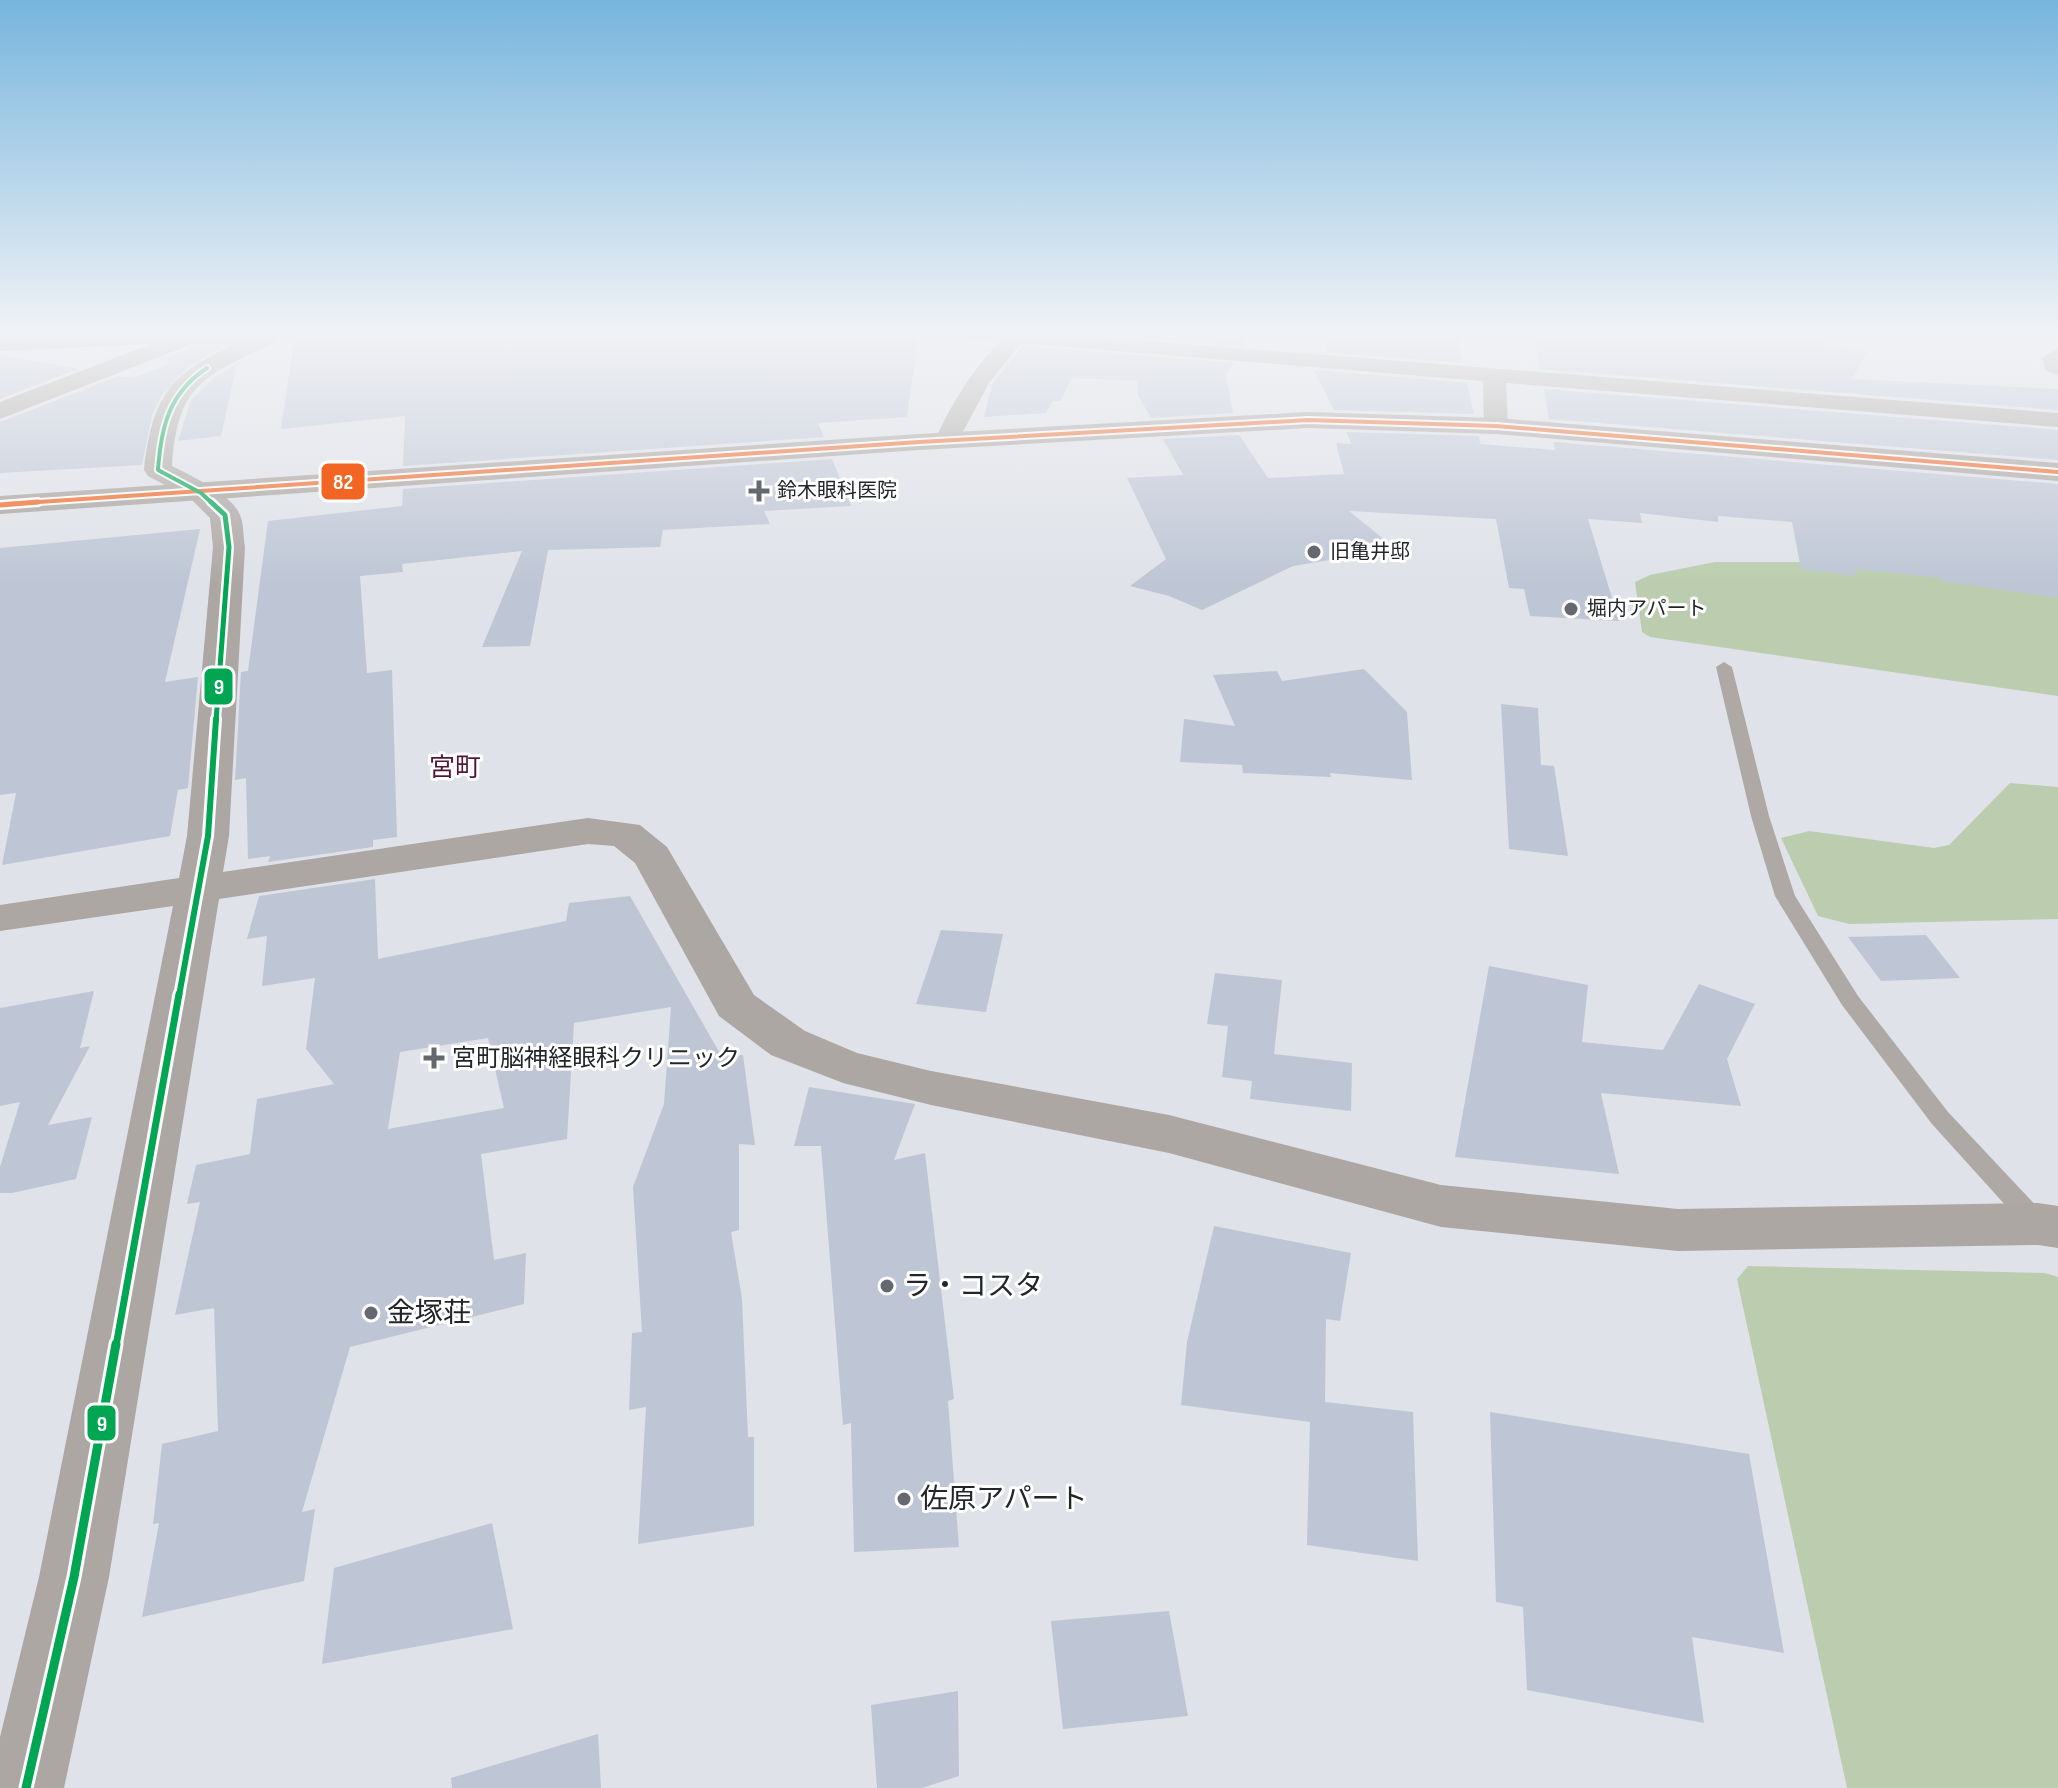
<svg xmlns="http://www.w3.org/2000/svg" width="2058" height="1788" viewBox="0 0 2058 1788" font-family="'Sofia Sans Condensed','Noto Sans JP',sans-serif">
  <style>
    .green { fill: #bbcdae }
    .building { fill: #bec6d5; fill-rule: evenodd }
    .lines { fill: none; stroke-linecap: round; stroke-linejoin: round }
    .lane { fill: #aea9a5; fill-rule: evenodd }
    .street { fill: #aea9a5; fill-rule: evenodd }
    .secondary { fill: #ada7a4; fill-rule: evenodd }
    .primary { fill: #a7a19c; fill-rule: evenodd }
    .highway { fill: #aaa6a2; fill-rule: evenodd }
    .bus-1-far1-casing { stroke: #fff; stroke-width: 8 }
    .bus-1-casing { stroke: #fff; stroke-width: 10 }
    .bus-2-far4-casing { stroke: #fff; stroke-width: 8 }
    .bus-2-far3-casing { stroke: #fff; stroke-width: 10 }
    .bus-2-far2-casing { stroke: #fff; stroke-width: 12 }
    .bus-2-far1-casing { stroke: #fff; stroke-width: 13 }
    .bus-2-casing { stroke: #fff; stroke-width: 15 }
    .bus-1-far1 { stroke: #f26522; stroke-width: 4 }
    .bus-1 { stroke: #f26522; stroke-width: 5 }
    .bus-2-far4 { stroke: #00a651; stroke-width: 4 }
    .bus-2-far3 { stroke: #00a651; stroke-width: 5 }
    .bus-2-far2 { stroke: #00a651; stroke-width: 6 }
    .bus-2-far1 { stroke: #00a651; stroke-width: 7 }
    .bus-2 { stroke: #00a651; stroke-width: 9 }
    .poi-dot { fill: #65686c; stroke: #fff; stroke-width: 3 }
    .labels { text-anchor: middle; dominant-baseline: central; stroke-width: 6; stroke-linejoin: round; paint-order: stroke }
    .far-poi-label { font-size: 20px; fill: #232629; stroke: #fff; text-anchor: start }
    .poi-label { font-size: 24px; fill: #232629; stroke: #fff; text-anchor: start }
    .neighbourhood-label { font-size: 26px; fill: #52163b; stroke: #fff }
    .near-poi-label { font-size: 28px; fill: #232629; stroke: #fff; text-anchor: start }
    .line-badge { stroke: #fff; stroke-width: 3 }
    .badge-label { font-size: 22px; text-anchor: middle; font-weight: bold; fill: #fff }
  </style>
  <rect width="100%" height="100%" fill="#dfe2e8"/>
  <path class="green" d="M1715,562H2058V696L1650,637L1642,632L1635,582L1650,575Z
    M2010,783L2058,787V919L1849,924L1818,916L1781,838L1809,831L1934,848L1949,845Z
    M1748,1266L2045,1273L2058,1277V1788H1847L1737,1279Z"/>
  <path class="building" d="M295,333H836L834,335L918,339L907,417L818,423L824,437L403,466L405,416L281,429Z
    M1078,333H1250L1243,346Z
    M1326,333H1456L1463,363L1327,352Z
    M1558,333H1768L1867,352L1852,379L2058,389V410L1540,369L1534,335L1557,337Z
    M195,346L222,347L189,366L162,395L152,415L142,465L0,473V422L119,376L132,378L168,365V357Z
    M1022,346L1233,363L1226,376L1233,413L1151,418L1138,395L1137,381L1072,378L1060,401H1053L1046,413L984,417L992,385Z
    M0,355L78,369L0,399Z
    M237,364L221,436L178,441L191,400L215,377Z
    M1314,370L1467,383L1474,414L1334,410Z
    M1544,389L2058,430V460L1549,419Z
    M1346,432L1479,436L1480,444L1555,450L1554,442L2058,484V598L1941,581L1940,578L1855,569L1857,576L1801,569L1792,522L1718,516V522L1640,513L1642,523L1588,519L1619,621L1530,616L1524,589L1509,588L1496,519L1349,511L1396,549L1293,566L1202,610L1169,596L1130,586L1166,559L1127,478L1183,475L1163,439L1239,435L1268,478L1344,474L1336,443L1352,444Z
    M832,459L851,506L764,511L770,524L663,530L660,547L548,550L530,646L482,647L522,551L402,564L403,572L360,576L367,673L392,670L397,837L373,840V847L268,862L270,856L248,859L246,778L235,780L241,672L248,671L268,521L402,506L403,489Z
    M200,529L165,682L198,677L188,788L178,790L170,836L2,865L16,793L0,795V548Z
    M1364,669L1407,712L1412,780L1330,773L1331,777L1243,773L1242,765L1180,762L1184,719L1235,726L1213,675L1277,671L1282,681Z
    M1501,704L1538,708L1541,765L1554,766L1568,856L1509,849Z
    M375,879L378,959L566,921L569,903L630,896L722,1057L743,1055L755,1145L739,1144V1230L731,1232L742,1299L748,1437H754V1526L638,1544L646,1407L629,1410L632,1333L642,1332L633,1187L664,1104L671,1007L574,1023L567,1139L481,1154L494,1260L526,1253L524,1304L350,1347L302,1512L315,1509L304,1581L142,1617L159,1523L153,1524L162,1444L218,1431L214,1308L175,1315L200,1202L187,1204L196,1165L250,1154L257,1099L334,1084L306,1049L315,978L262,986L267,936L247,939L259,896ZM488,1038L504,1108L388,1129L400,1052Z
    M941,930L1003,934L986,1012L916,1004Z
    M1926,935L1960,978L1881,981L1848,937Z
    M1489,966L1588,985L1582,1042L1663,1050L1699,984L1755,1004L1727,1059L1741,1106L1601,1093L1619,1174L1455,1157Z
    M1215,973L1282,980L1274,1054L1352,1063L1351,1111L1250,1099L1252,1081L1222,1077L1228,1026L1207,1024Z
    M94,991L80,1048L90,1046L48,1125L92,1117L76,1179L12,1193H0V1167L20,1102L0,1106V1008Z
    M809,1087L915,1104L894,1160L925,1153L954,1399L948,1401L959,1547L854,1552L851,1423L843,1425L821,1146H794Z
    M1214,1226L1351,1253L1340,1321L1326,1319L1325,1402L1413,1412L1418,1561L1307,1545L1310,1422L1181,1405L1187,1342Z
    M1490,1412L1749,1454L1784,1653L1692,1637L1704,1723L1527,1690L1523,1607L1496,1602Z
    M492,1523L513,1629L322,1664L334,1568Z
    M1169,1611L1188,1716L1063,1729L1051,1621Z
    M958,1691L959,1776L922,1788H877L871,1705Z
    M598,1734L601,1788H452L451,1778Z"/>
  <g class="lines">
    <path class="lane" d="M1724,662L1732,667L1769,816L1795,896L1858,996L1948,1112L2044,1214L2048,1221L2044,1228L2035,1231L2026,1228L1932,1124L1842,1005L1775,896L1751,816L1716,667Z"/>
    <path class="street" d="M960,333H1045L2058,413V427L1506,383L1508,426L1505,431H1487L1484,426L1483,381L1021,343L989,383L956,445H938L935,440C951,404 972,371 999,342L962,338Z
      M2058,348V375L2046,371L2042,358Z"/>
    <path class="secondary" d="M258,333H276L279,337L275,342C205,377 178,381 172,466C191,476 232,494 240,515C244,524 243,537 245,547L229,836L223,872L588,818L640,825L667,847L754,995L805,1031L857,1053L931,1071L1169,1115L1441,1185L1678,1209L2038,1203L2058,1206V1248L2038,1245L1678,1251L1441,1227L1169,1153L931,1105L843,1083L771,1055L719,1016L635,863L614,846L588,844L219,899L109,1577L64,1788H0V1737L39,1577L173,906L0,931V905L179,878L187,836L213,547L210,518L191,499L148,476L144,470C154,379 181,370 258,333Z"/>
    <path class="primary" d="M183,333H287C273,351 215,343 192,343L184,341L180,336Z
      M1308,412L1496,418L2058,463V481L1496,434L1308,428L919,450L0,514V496L919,434Z"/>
    <path class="highway" d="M88,333H171L173,335L201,333L204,336L200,341L0,419V402L151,344L0,351V337Z"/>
    <defs>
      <path id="bus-1-far1" d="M9,504L919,442L1308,420L1496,426L2058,472"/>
      <path id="bus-1" d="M0,505L38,502"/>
      <path id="bus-2-far4" d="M207,368C169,393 161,427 158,470L201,493L213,504"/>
      <path id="bus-2-far3" d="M211,502L225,515L229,547L216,721"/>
      <path id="bus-2-far2" d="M179,996L208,836L216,719"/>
      <path id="bus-2-far1" d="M116,1346L179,994"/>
      <path id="bus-2" d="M26,1788L74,1577L116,1344"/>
    </defs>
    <use href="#bus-1-far1" class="bus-1-far1-casing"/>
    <use href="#bus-1" class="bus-1-casing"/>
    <use href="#bus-2-far4" class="bus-2-far4-casing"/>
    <use href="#bus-2-far3" class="bus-2-far3-casing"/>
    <use href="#bus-2-far2" class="bus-2-far2-casing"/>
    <use href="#bus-2-far1" class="bus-2-far1-casing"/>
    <use href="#bus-2" class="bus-2-casing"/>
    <use href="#bus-1-far1" class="bus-1-far1"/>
    <use href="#bus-1" class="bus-1"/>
    <use href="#bus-2-far4" class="bus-2-far4"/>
    <use href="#bus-2-far3" class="bus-2-far3"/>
    <use href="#bus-2-far2" class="bus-2-far2"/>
    <use href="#bus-2-far1" class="bus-2-far1"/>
    <use href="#bus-2" class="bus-2"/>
  </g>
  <linearGradient id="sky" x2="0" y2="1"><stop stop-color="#77b5dd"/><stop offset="0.57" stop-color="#f1f2f5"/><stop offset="1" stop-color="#f1f2f5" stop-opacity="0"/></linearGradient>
  <rect width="2058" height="583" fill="url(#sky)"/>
  <g class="poi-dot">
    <path d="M755 479h8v8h8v8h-8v8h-8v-8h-8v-8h8z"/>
    <circle cx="1314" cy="552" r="8"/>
    <circle cx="1571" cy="609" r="8"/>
    <path d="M430 1046h8v8h8v8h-8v8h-8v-8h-8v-8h8z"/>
    <circle cx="887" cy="1286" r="8"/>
    <circle cx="371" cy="1313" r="8"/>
    <circle cx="904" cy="1499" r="8"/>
  </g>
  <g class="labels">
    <g class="far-poi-label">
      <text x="777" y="491">鈴木眼科医院</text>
      <text x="1330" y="552">旧亀井邸</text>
      <text x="1587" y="609">堀内アパート</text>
    </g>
    <g class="poi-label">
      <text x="452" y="1058">宮町脳神経眼科クリニック</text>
    </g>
    <g class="neighbourhood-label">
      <text x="455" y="768">宮町</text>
    </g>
    <g class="near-poi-label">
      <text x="903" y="1286">ラ・コスタ</text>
      <text x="387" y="1313">金塚荘</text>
      <text x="920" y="1499">佐原アパート</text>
    </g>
  </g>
  <g class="line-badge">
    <rect x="320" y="462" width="46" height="39" rx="8" fill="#f26522"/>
    <rect x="203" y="667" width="31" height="39" rx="8" fill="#00a651"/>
    <rect x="86" y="1404" width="31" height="38" rx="8" fill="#00a651"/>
  </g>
  <g class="badge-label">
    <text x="343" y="489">82</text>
    <text x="219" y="694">9</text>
    <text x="102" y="1431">9</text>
  </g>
</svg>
